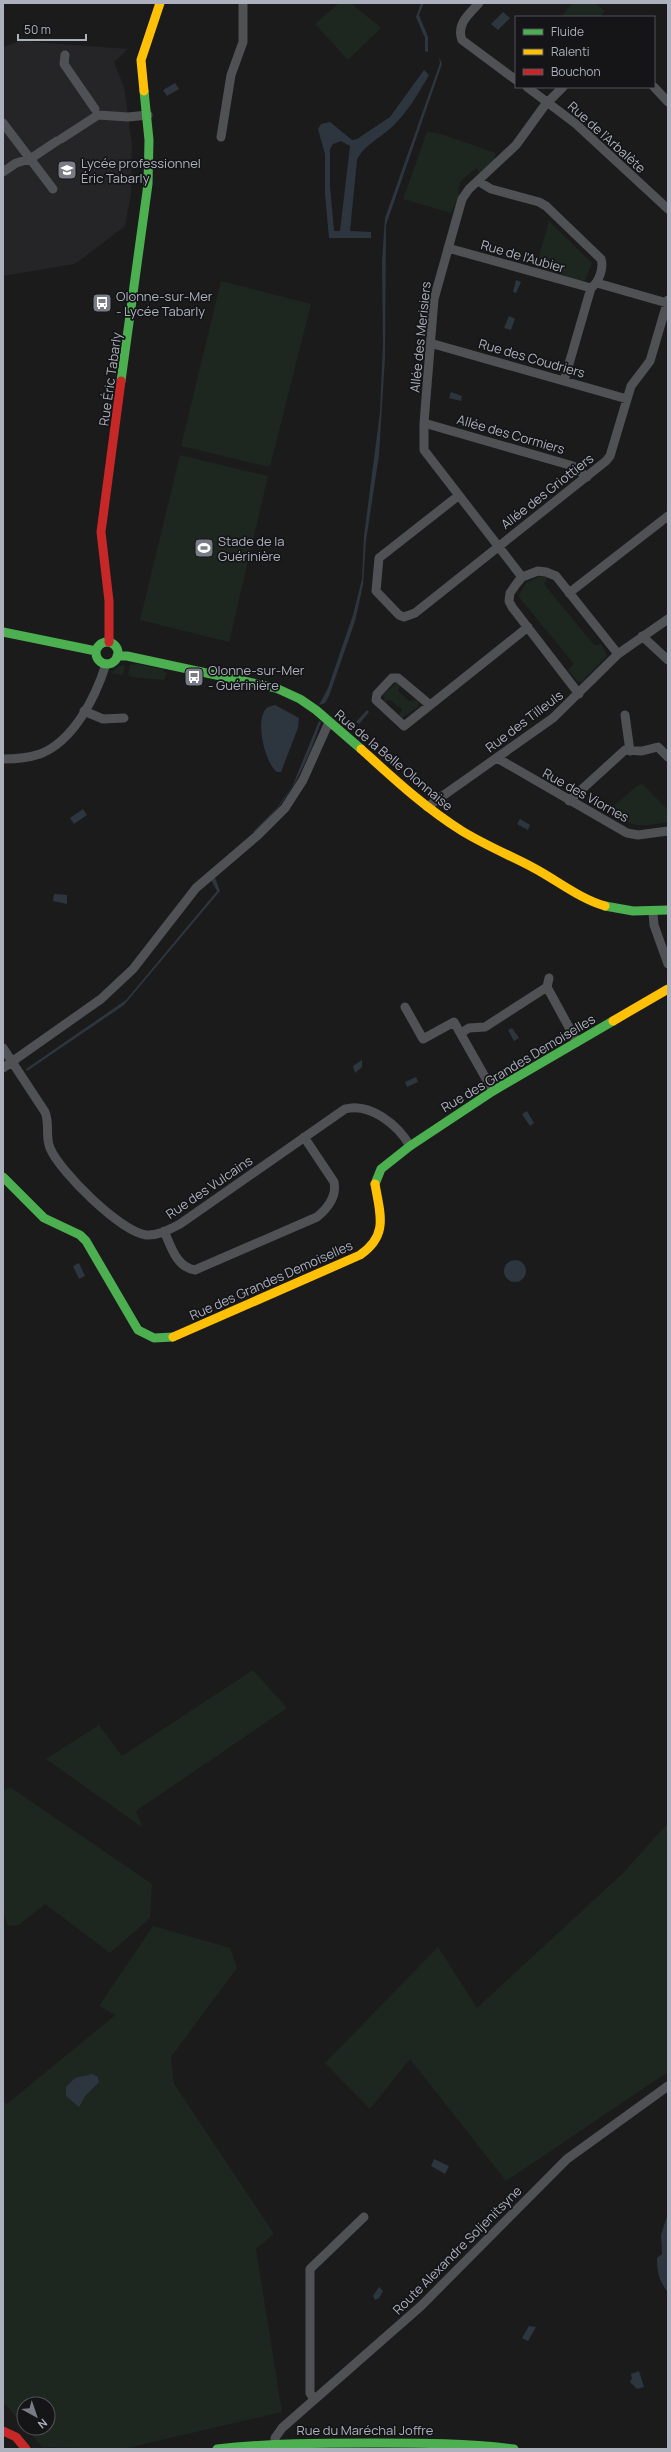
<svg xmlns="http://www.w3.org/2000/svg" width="671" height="2452" viewBox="0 0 671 2452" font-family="Manrope,sans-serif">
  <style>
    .built { fill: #252528 }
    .green { fill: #1e2620 }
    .water { fill: #2d363f; fill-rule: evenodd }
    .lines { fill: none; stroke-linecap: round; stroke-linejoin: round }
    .street { stroke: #4f5155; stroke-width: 9 }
    .fast { stroke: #4caf50; stroke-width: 9 }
    .slow { stroke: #ffc107; stroke-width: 9 }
    .jam { stroke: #c62828; stroke-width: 9 }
    .labels { text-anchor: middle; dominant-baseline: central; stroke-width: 3.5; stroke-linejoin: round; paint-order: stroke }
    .street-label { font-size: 13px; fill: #acb1bd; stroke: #151518 }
    .poi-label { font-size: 13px; fill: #acb1bd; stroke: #151518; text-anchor: start }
  </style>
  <rect width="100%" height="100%" fill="#1b1b1c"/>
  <path class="built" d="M20,41L128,49L114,62L124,87L132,145L131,194L125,226L83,258L74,264L3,276V47Z"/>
  <path class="green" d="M339,3H351L381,28L348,60L315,24Z
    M572,3H595L605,11L600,17H561Z
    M427,132L441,134L496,153L494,160L480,173L476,168L461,181L458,189L459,195L451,213L403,199Z
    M549,221L592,263L585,280L581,282L535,270Z
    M221,281L311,304L270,467L181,446Z
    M180,455L268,476L229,642L140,620Z
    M541,576L548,577L544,584L594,645H602L607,656L581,682H578L568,670L574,664L518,596L526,583Z
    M137,664L163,669L164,672L167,673L164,680L131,677L128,675L130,665Z
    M125,665L123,675L111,673L119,666Z
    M396,683L400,685L398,691L409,701L416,700L419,703L418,707L402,718L399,715L402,709L390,700L385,702L383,695Z
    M642,784L668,810V822C637,828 634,827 608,811L638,785Z
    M253,1670L287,1708L136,1811L143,1828L46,1759L99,1725L122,1756Z
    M10,1787L152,1884L150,1918L110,1953L45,1904L19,1925L8,1926L3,1912V1791Z
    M668,1823V2072L506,2181L410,2059L370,2109L325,2063L438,1947L477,2008L623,1873Z
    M153,1926L230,1948L237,1968L171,2057L174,2084L274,2234L256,2249L282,2412L123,2449L42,2447L26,2428H48V2404H24V2426L3,2402V2101L7,2104L115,2015L99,2006Z"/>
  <path class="water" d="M421,3H424L419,15L428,37V52L425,51V38L416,17Z
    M503,12L510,18L498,30L491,24Z
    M439,57L442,64L386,225L385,357L379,455L366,541L363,585L355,621L329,696L325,703L319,705L328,688L353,615L362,579L364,536L380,412L383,344L382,262L385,218L440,63Z
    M424,70L429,75C419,92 409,110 395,124C383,137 364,144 357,160L350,231L371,232V238H329L325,194V154L318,129L321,124L330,122L352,140L357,139L390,117ZM341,141L350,146L340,231H334L330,187V149L333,144Z
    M175,83L179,89L167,96L163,90Z
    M516,280L521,282L516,293L513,292Z
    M509,316L515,319L511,330L504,328Z
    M451,392L462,396L461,401L449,398Z
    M275,705L299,718L298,728L281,772H277C265,764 254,718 267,708C269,706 273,706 275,705Z
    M367,710L369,712L359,724L356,722Z
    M319,721L321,722C304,771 291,796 255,834L253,832L276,809L292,787Z
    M83,809L87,815L74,824L70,818Z
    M520,819L530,825L528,830L517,824Z
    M214,875L220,891L124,1005L27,1071L26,1069L126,1000L217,891L210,878Z
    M54,894L67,895V904L53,901Z
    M512,1028L519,1038L514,1041L508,1030Z
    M362,1060V1067L355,1073L353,1066Z
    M416,1077L418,1082L407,1087L405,1082Z
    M527,1111L534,1123L530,1126L522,1114Z
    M504 1271a11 11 0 1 1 22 0a11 11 0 1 1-22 0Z
    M79,1263L85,1276L79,1279L73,1266Z
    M92,2074L98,2077L99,2082L85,2096L79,2107L66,2096V2087L75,2078Z
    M434,2159L449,2166L445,2174L431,2166Z
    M668,2213V2292C659,2282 657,2271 657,2258L662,2254L661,2235Z
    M379,2287L383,2291L379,2298L375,2300L373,2296Z
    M529,2326L536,2327L528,2341L522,2338Z
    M639,2371L644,2387L637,2389L630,2382L632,2378L631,2374Z"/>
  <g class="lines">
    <path class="street" d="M479,3C469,14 456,24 462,40L516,80
      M65,55L64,64L95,109
      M527,87L576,124L668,209
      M654,87L668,102
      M3,123L53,189
      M221,137L231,75L243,42V3
      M61,139L98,115L128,117L148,115
      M3,172L16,163L30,159L57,141
      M478,181L491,189L539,202L546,206L601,259C604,268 599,282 591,288
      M448,248L591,288
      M597,283L667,303
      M430,343L627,399
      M564,381L591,288
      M424,423L573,466L587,477
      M458,496L379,558L376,591L399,615L404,617L415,613L606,461L610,456L631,386L650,361L668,300
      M522,577L424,450V423L434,299L462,199L469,189L516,145L545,105L563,87
      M569,593L668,516
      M642,636L668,660
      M579,694L512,607L509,601L510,593L517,583L522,577L538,571L546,572L556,576L618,654
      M430,705L398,678H392L377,694L376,700L404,726L528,627
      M84,711L103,719L124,718
      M625,715L630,751
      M497,758L627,833L638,835L668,831
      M3,759C16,759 28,758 40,754C74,741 96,696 106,664
      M569,801L625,750L642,751L658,747L668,757
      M427,807L553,718L618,654L668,619
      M653,913L654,925L668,964
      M549,978L547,987L577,1042
      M405,1007L423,1039L454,1022L493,1091
      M461,1033L469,1028L485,1027L547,987
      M3,1048L45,1112C50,1124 45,1136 50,1148C60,1172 120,1231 146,1235C158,1236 170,1229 180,1224L345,1109C370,1102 398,1125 410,1146
      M3,1068L101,999L133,969L196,888L258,835L285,808L303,780L329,722
      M164,1231C171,1246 176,1267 195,1270L317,1217C328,1208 337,1197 334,1182L304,1137
      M314,2399L310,2393V2269L364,2217
      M275,2443V2438L282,2428L421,2306L567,2159L668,2086"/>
    <path class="fast" d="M121,381L148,184L149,140L144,91
      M3,632L96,651
      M96 653a11 11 0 1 1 22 0a11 11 0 1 1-22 0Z
      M117,656H127L276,688L300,699L316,710L361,749
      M605,906L633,911L668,910
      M3,1177L44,1218L80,1235L86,1241L138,1330L154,1338L173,1337
      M375,1184L381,1169L410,1146L493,1091L613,1021
      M217,2449C269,2443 322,2443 375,2443C421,2443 468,2443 514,2449"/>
    <path class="slow" d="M144,91L141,60L160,3
      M361,749C393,778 425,808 462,831C485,845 509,855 532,867C557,880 578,898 605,906
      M613,1021L668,989
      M173,1337L360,1255C389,1235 380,1214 375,1184"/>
    <path class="jam" d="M109,642V601L101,532L121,381
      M3,2431L16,2437L26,2449"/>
  </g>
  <defs>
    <symbol id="school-square" viewBox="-11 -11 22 22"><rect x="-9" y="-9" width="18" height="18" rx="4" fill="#797c85" stroke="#151518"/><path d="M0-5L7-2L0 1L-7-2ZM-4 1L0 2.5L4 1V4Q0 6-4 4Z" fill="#fff"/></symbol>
    <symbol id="bus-square" viewBox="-11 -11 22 22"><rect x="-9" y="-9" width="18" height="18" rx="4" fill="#797c85" stroke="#151518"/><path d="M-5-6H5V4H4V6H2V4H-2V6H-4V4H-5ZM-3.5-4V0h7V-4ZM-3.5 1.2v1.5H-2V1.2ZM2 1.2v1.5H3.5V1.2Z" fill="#fff"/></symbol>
    <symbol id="stadium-square" viewBox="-11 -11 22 22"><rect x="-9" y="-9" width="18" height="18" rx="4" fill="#797c85" stroke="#151518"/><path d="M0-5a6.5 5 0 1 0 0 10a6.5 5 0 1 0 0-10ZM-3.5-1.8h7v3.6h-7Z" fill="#fff"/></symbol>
  </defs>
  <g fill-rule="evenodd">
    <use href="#school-square" x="56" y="159" width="22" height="22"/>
    <use href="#bus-square" x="91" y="292" width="22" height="22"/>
    <use href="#stadium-square" x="193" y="537" width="22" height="22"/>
    <use href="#bus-square" x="183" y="666" width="22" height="22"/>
  </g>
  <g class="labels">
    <g class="street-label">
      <text transform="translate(607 137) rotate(42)">Rue de l’Arbalète</text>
      <text transform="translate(523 256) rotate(16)">Rue de l'Aubier</text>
      <text transform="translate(420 337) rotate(-84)">Allée des Merisiers</text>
      <text transform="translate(532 358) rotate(16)">Rue des Coudriers</text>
      <text transform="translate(110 379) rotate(-82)">Rue Éric Tabarly</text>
      <text transform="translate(511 434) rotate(16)">Allée des Cormiers</text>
      <text transform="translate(547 491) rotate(-38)">Allée des Griottiers</text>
      <text transform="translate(524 721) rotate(-37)">Rue des Tilleuls</text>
      <text transform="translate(394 760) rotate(40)">Rue de la Belle Olonnaise</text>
      <text transform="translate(586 795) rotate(29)">Rue des Viornes</text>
      <text transform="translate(518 1063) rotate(-31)">Rue des Grandes Demoiselles</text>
      <text transform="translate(209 1187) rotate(-34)">Rue des Vulcains</text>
      <text transform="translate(271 1280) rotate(-24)">Rue des Grandes Demoiselles</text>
      <text transform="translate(457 2250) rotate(-45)">Route Alexandre Soljenitsyne</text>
      <text x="365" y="2430">Rue du Maréchal Joffre</text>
    </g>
    <g class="poi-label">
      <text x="81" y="163">Lycée professionnel<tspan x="81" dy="15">Éric Tabarly</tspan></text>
      <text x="116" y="296">Olonne-sur-Mer<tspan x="116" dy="15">- Lycée Tabarly</tspan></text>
      <text x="218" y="541">Stade de la<tspan x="218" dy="15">Guérinière</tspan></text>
      <text x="208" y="670">Olonne-sur-Mer<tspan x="208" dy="15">- Guérinière</tspan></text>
    </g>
  </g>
  <rect width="671" height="2452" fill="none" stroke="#acb1bd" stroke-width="8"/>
  <rect x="515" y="16" width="140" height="72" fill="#151518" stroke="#51535a"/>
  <rect x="523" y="29" width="20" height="6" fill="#4caf50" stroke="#51535a"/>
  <text x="551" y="36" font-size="12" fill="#acb1bd">Fluide</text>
  <rect x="523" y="49" width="20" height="6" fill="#ffc107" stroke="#51535a"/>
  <text x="551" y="56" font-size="12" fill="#acb1bd">Ralenti</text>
  <rect x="523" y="69" width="20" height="6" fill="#c62828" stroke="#51535a"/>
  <text x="551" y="76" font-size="12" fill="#acb1bd">Bouchon</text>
  <g transform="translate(36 2416) rotate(140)"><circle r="19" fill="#151518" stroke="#51535a"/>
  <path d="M0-3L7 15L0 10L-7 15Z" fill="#797c85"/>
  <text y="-6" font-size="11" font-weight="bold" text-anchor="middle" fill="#acb1bd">N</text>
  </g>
  <path d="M18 34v6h68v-6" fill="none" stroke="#acb1bd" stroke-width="2"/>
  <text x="24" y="34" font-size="12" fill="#acb1bd" stroke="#151518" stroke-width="3" paint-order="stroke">50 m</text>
</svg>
